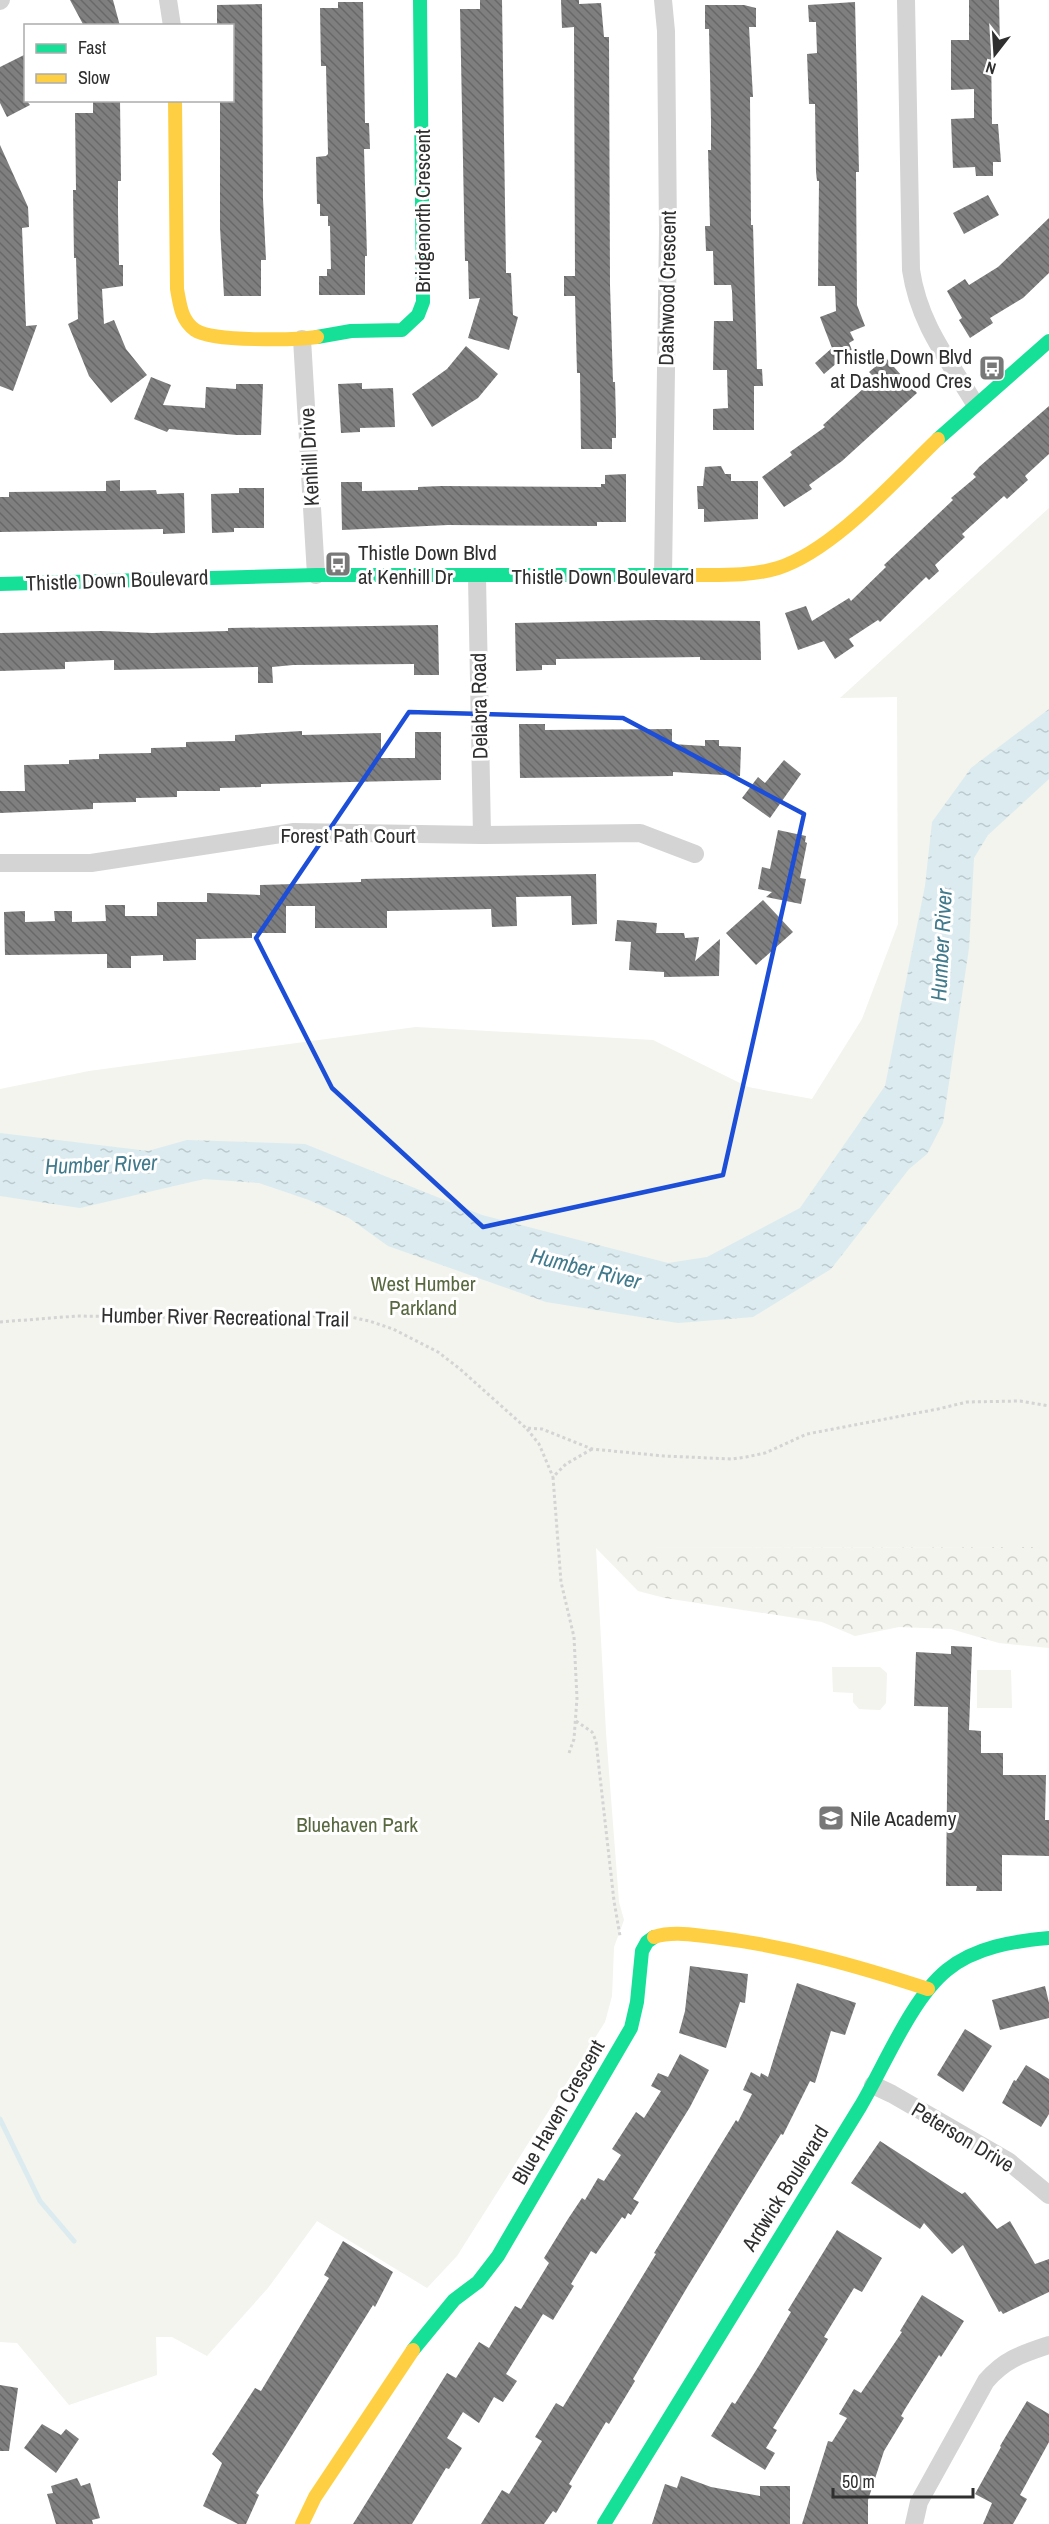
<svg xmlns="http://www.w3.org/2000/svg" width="1049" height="2524" viewBox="0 0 1049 2524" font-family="'Archivo Narrow',sans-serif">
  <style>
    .forest { fill: url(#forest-crowns) }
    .park { fill: #f2f4ed }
    .water { fill: url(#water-ripples) }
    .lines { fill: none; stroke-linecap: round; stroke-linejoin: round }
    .stream { stroke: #dbebf0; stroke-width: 5 }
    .building { fill: url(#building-back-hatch) }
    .path { stroke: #d4d4d4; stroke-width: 3; stroke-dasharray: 3 3; stroke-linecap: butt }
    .street { stroke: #d4d4d4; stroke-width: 18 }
    .fast { stroke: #16e098; stroke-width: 14 }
    .slow { stroke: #ffcf43; stroke-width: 14 }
    .marked { fill: none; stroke: #1d4ed8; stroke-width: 4.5; stroke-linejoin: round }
    .labels { text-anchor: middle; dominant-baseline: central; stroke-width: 6; stroke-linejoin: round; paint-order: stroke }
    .street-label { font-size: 21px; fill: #2f2f2f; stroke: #fff }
    .poi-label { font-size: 21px; fill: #2f2f2f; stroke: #fff; text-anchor: start }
    .park-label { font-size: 21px; fill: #58683f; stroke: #fff }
    .water-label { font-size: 22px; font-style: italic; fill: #417a8c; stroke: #fff }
  </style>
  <defs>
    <pattern id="forest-crowns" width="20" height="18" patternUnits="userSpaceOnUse" patternTransform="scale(1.5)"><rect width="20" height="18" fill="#f2f4ed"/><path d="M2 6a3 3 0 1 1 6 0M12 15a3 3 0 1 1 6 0" fill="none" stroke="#d0d2cc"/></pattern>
    <pattern id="water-ripples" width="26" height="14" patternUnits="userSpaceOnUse" patternTransform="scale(1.5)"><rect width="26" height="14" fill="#dbebf0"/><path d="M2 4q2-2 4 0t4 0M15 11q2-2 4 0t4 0" fill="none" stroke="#bccace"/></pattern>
    <pattern id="building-back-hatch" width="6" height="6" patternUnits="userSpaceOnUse" patternTransform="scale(1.5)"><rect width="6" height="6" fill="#7f7f7f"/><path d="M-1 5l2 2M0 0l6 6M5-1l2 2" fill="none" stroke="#686868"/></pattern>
  </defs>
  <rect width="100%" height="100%" fill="#fff"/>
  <path class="forest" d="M1049,1547V1648L999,1643L951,1629L899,1627L855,1636L822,1622L665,1598L638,1591L596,1548Z"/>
  <path class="park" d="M1049,508V1547L596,1548L606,1733L619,1902L624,1920L614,1947L612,1996L605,2022L457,2256L427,2288L317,2221L268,2288L207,2356L172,2337H156L157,2375L69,2405L17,2343L0,2342V1089L89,1071L416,1027L653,1040L748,1087L812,1099L862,1019L898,924L897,697L840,698Z
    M832,1667H880L887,1673L886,1703L880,1710L859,1709L853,1702V1693L833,1692Z
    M977,1670H1011L1012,1708H977Z"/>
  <path class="water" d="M1049,709V779L988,835L974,858L969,948L943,1123L927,1154L909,1169L831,1269L753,1317L678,1323L546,1302L388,1246L349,1218L309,1200L259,1183L204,1179L80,1208L0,1196V1133L148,1151L187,1140L305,1144L482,1215L668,1263L707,1257L800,1208L885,1086L925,886L932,822L971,768Z"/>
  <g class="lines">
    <path class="stream" d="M0,2119L40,2201L74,2241"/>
  </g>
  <path class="building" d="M70,0H113L120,26H84Z
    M480,0H502L506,273H511L513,315L518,317L509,350L468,338L480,298L469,299L468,261H465L460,9H480Z
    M561,0H579V4L601,3L604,37H609L610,285L613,382H615L616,420V438H612V449H581L580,373H577L575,296H564V276H575L574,27L562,28Z
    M969,0H999L1000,48H991L992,124H998L1001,162H993V176H976L975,167L953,168L951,119L974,118V89L951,90V40H969Z
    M338,2H363L365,123H369L370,149H364L367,256H365V295H319V276H327V269H331L330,226H328V216H320V204H317L316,157L326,156L328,154L326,66H321L320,8H338Z
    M855,2L859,172H856L857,305L865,326L850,332L854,340L849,343L852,350L824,374L815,363L832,348L820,317L836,311L835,286H818L819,181H817L816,172L815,104H809L807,54L817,53L816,22H809L808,5Z
    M262,4L263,199L266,260H261V296H224L220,228V100H232V26H217V5Z
    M705,5H744L756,8V27H749L753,97H750L751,225H753L757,369H762L763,386H754V430H713V409L728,408L727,370H713L714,321H733L732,291L731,285H714L713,251H706L705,226H710L708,150H711V120L709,29H705Z
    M26,54V100L30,105L7,117L0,103V67Z
    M93,100H120L121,181H118V212L119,265H123V286L102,289L104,324L114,320L126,349L147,375L111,403L89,376L68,324L78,319L76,258H74L73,190H76L75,113H93Z
    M0,145L28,207L29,227L22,228L26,326L37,325L13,391L0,386Z
    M988,195L999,215L964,234L953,213Z
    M1049,218V273L1023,298L990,318L993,323L970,338L959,320L962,318L947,291L965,279L969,285L998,267Z
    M466,346L498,374L478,398L432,427L412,394L447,369Z
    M886,358L917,393L842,461L809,485L812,489L784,507L762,477L792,455L790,452L825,427L823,425L875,378L869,372Z
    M151,377L171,385L163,405L205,408L206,387L236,389V384H263L261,435H237L169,429L167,432L134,419Z
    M362,383V389L393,388L395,427L360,428V432L341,433L338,384Z
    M1049,406V454L1025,476L1028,480L1007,499L1004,496L962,534L965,537L935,565L939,571L929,580L926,577L880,622L878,620L849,639L854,646L835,659L824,641L798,650L785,613L806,606L812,621L849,598L851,601L886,567L884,565L953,500L951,498L976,477L973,474L979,467Z
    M721,466L725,474H731V481H758V519L704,522V509H698L697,486H703L705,467Z
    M626,474V522H597V526L448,525L342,530L341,482H362V491L418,490V487L442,486L601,487V484H605V475Z
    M120,480V491L156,490L157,494L184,493L185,533L163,534V529L0,532V497H9V492L106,491V481Z
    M239,488H264V528H234V532L212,533L211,494L239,493Z
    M655,620L760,621L761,660H700V657L556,659V665H542V670L516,671L515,623Z
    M438,625L439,675H414V664L293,665L272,667L273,683H258V667L114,670V660L65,662V669L0,671V633L102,631L152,633L228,631V628Z
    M519,724H545V730L672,729V744L705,746V740H719V746L741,747L740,776L673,772V776L520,778Z
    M302,731V735L381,733V758H415V732H441V780L261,784V787L220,788V791H177V797L136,798V802L93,803V809L0,813V791H25L24,765L69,764V760L99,759V754L151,753V748L186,747V742L235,741V735Z
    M784,760L801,774L770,818L742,798L758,777L765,783Z
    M778,830L806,836L805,842L807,843L800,878L806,879L801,904L766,897L772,892L758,889L762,867L770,869Z
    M596,874L597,924L572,925L571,896L516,897L517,926L492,927L491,909L387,911V928H315V906H286V933H252V938L196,939V960L163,961V955L131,956V968H107V954L5,955L4,912L25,911V922L55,921L54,911H72V922L106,921L105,905H125V916H157V902H207V893L260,895V885L361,882V879Z
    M763,900L793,932L756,965L726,933Z
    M617,920L657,923L656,933H684L685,938L699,937L695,961L720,939L719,976L664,977V972L629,970L631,942L615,941Z
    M951,1646L972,1647L969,1730L981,1731V1753H1003V1775H1046L1045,1820H1049V1856L1002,1855V1891H976L977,1886H946L948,1707L914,1706L916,1652L951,1654Z
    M690,1966L748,1974L745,2003L740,2002L726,2048L679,2033L685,2011Z
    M797,1983L856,2003L845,2035L831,2031L815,2083L810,2081L783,2135L781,2134L688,2286L633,2379L635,2381L609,2424L606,2422L569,2484L572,2486L556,2513L553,2511L544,2524H481L502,2490L509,2494L542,2441L535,2437L556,2403L563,2407L656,2254L654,2253L736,2120L738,2122L752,2094L743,2090L751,2072L760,2077L761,2073L768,2077Z
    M1045,1986L1049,2003V2018L1000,2030L992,2000Z
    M965,2029L992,2046L963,2092L937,2075Z
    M680,2054L709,2070L690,2107L633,2199L639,2202L631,2215L628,2213L625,2219L622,2217L596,2254L591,2251L571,2284L574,2286L553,2320L543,2314L506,2374L517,2381L503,2402L494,2397L479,2423L463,2412L447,2438L462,2448L449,2469L446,2468L412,2524H353L447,2373L456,2378L479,2342L489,2348L515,2306L521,2309L549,2263L544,2258L568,2219L582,2198L585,2200L598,2178L604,2181L621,2155L612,2149L636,2112L644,2118L661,2091L651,2086L658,2073L668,2077Z
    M1026,2065L1049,2079V2114L1041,2127L1002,2103L1014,2080L1016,2081Z
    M880,2141L962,2194L965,2192L997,2229L1010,2221L1035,2264L1049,2259V2292L1003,2314L1001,2311L999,2312L963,2245L952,2254L924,2223L920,2229L851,2183Z
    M837,2230L882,2258L862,2292L854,2288L824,2337L828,2339L773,2428L777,2430L766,2448L775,2453L765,2470L711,2436L732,2402L735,2404L760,2364L791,2312L788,2310Z
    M343,2241L393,2272L375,2307L373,2305L256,2493L259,2495L246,2524H238L203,2506L222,2463L212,2454L255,2388L261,2391L329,2278L324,2275Z
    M922,2295L964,2321L941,2357L939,2355L905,2409L901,2416L904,2418L884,2451L868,2500V2524H802L828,2441L832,2442L847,2418L839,2414L854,2389L861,2393L902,2332L900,2331Z
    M0,2385L18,2388L9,2451H0Z
    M1027,2401L1049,2414V2442L1020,2495L1027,2499L1013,2524H983L992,2503L975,2494L1001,2447L1000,2446Z
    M42,2424L61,2435L66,2429L79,2439L56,2473L24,2448Z
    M681,2476L711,2487L760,2496V2486H790V2524H652L665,2484L677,2488Z
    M77,2478L81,2486L90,2483L100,2518L92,2520L93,2524H56L47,2494L53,2493L51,2486Z"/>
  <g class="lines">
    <path class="path" d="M0,1322L77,1316L217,1318L317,1316H346L369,1321L393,1329L438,1352L460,1369L526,1428L542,1429L592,1449L664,1456L732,1459L746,1457L765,1453L807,1434L938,1409L967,1402L1020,1401L1049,1406
      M527,1429L539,1444L553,1477
      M576,1721L592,1732L596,1741L614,1901L620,1936
      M569,1753L574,1739L577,1698L574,1637L561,1582L553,1477L566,1464L592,1449"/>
    <path class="street" d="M168,0L172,26
      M906,0L911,270C919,324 948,359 975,404
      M0,1L1,0
      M302,339L316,575
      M663,576L668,232L666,31L663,0
      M477,577L482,835
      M0,863H91L294,832L482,835L640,833L695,854
      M873,2085L892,2094L1008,2161L1049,2195
      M914,2524L919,2502L986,2381C1005,2359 1022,2354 1049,2345"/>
    <path class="fast" d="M317,337L351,331L402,330L418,315L423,302L420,0
      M938,439L1049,341
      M0,584L316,575H696
      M413,2350L454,2300L478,2282L498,2256L631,2028L637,2002L642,1951L647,1942L654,1937
      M604,2524C689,2385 774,2246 860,2107C884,2067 911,1999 947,1970C975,1947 1014,1941 1049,1938"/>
    <path class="slow" d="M175,100L177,289C180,305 181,320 195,330C212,342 296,340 317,337
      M696,575C723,575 752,576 778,568C834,550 895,480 938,439
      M654,1937C673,1931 693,1935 713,1937C787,1946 858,1966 928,1989
      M302,2524L315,2497L413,2350"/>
  </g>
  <path class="marked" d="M409,712L623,718L804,814L723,1175L483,1227L332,1088L256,938Z"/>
  <defs>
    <symbol id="bus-square" viewBox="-11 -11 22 22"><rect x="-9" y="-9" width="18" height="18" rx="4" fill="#787878" stroke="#fff"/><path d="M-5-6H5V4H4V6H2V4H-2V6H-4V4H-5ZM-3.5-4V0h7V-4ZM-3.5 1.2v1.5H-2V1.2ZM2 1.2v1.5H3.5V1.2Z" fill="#fff"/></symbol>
    <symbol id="school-square" viewBox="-11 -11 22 22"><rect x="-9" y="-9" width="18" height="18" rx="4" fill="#787878" stroke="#fff"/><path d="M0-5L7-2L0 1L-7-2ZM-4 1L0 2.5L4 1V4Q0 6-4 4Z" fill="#fff"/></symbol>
  </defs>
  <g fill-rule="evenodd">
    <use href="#bus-square" x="977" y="353" width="30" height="30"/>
    <use href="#bus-square" x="323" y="549" width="30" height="30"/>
    <use href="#school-square" x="816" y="1803" width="30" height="30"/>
  </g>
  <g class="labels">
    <g class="street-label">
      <text transform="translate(422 211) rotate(-90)">Bridgenorth Crescent</text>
      <text transform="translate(667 288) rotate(-89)">Dashwood Crescent</text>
      <text transform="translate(309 457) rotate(-93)">Kenhill Drive</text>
      <text x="603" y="576">Thistle Down Boulevard</text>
      <text transform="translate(117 580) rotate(-2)">Thistle Down Boulevard</text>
      <text transform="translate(479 706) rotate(-91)">Delabra Road</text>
      <text x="348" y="835">Forest Path Court</text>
      <text transform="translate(225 1317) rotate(1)">Humber River Recreational Trail</text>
      <text transform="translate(558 2112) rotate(-60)">Blue Haven Crescent</text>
      <text transform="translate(963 2137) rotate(31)">Peterson Drive</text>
      <text transform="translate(785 2188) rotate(-58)">Ardwick Boulevard</text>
    </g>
    <g class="poi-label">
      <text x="972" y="356" text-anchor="end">Thistle Down Blvd<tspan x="972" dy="24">at Dashwood Cres</tspan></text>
      <text x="358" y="552">Thistle Down Blvd<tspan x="358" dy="24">at Kenhill Dr</tspan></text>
      <text x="850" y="1818">Nile Academy</text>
    </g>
    <g class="park-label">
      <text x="423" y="1283">West Humber<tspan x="423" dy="24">Parkland</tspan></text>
      <text x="357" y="1824">Bluehaven Park</text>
    </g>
    <g class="water-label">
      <text transform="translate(941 945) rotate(-87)">Humber River</text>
      <text transform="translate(101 1164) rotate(-2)">Humber River</text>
      <text transform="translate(586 1268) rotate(14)">Humber River</text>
    </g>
  </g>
  <rect x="24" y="24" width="210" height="78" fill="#ffffff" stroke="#acacac" stroke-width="1.5"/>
  <rect x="36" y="44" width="30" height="9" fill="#16e098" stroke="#acacac" stroke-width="1.5"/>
  <text x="78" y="54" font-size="18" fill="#2f2f2f">Fast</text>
  <rect x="36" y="74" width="30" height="9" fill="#ffcf43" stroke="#acacac" stroke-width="1.5"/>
  <text x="78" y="84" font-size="18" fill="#2f2f2f">Slow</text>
  <g transform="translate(995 54) rotate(197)" stroke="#ffffff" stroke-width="4.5" paint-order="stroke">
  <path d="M0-4.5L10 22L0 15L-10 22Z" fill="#2f2f2f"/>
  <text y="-9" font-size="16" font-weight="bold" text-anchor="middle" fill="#2f2f2f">N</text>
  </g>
  <path d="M833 2488v9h140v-9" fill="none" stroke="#2f2f2f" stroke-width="3"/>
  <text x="842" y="2488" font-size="18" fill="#2f2f2f" stroke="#ffffff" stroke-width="4.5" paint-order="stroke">50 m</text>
</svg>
